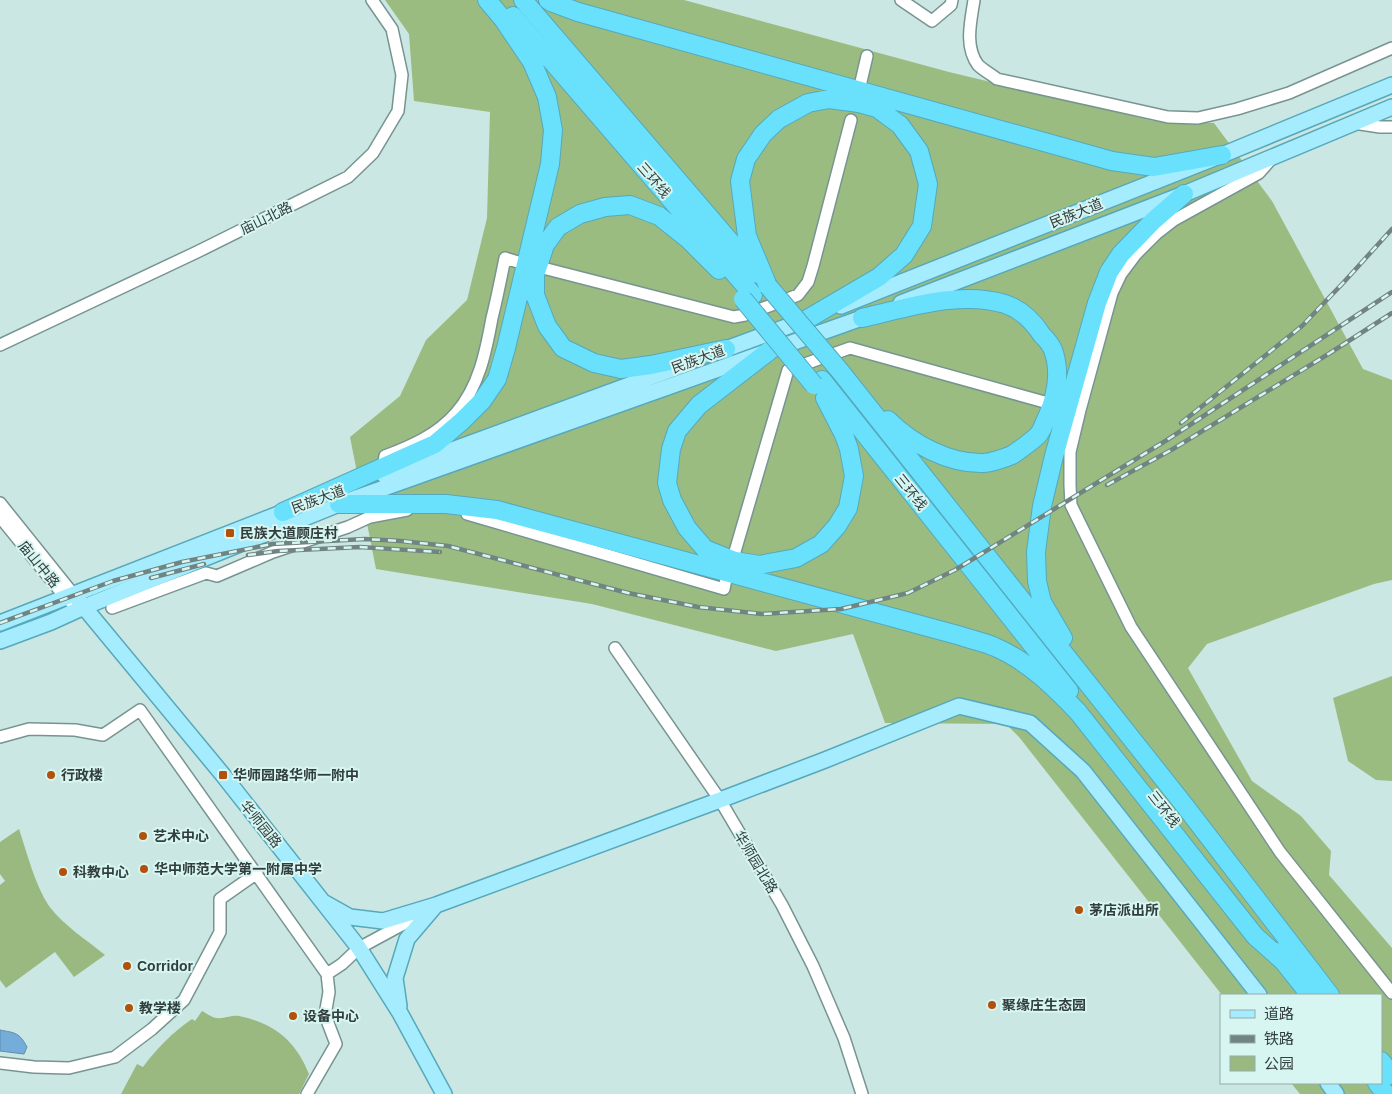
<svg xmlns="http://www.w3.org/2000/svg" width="1392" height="1094" viewBox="0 0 1392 1094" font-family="Arial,'Noto Sans SC',sans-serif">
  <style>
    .green { fill: #9ab981 }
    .forest { fill: #9bbc81 }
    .water { fill: #74adda; stroke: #608cab }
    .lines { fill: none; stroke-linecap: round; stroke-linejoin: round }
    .minor-casing { stroke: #789491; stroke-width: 14 }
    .major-casing { stroke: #56a8ba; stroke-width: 18 }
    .highway-casing { stroke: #56a8ba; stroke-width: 20 }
    .minor { stroke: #fff; stroke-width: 11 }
    .major { stroke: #a5edfe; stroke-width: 15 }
    .highway { stroke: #69e1fd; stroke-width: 18 }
    .rail-casing { stroke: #718482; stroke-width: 4.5 }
    .rail { stroke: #d7f5f1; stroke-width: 2.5; stroke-dasharray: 8; stroke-linecap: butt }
    .highway-bridge-casing { stroke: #56a8ba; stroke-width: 20; stroke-linecap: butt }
    .highway-bridge { stroke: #69e1fd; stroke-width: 18 }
    .poi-dot { fill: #b1510a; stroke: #d7f5f1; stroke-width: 2 }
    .labels { text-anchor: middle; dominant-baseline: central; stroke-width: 4; stroke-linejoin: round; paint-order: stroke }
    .street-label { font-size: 14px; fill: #323e3d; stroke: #d7f5f1 }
    .poi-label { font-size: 14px; font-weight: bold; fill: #323e3d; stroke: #d7f5f1; text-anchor: start }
  </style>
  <rect width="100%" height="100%" fill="#cae7e4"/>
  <path class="green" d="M19,829C27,853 35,885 49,906C64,926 87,940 105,955L74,977L55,952L6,988L0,980V885L5,881L0,874V842Z
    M202,1011C206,1013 211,1017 216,1018C223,1019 231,1015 239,1016C274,1023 296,1041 309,1074L299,1094H121L137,1064L143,1067C157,1048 172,1033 192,1019L195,1021Z"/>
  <path class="forest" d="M385,0H684L949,72L1154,121L1214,123L1272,201L1363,369L1392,380V580L1374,584L1207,644L1188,668L1252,781L1301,816L1331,851L1329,875L1392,948V1094H1300L1291,1083H1381V995H1222L1019,737L1006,724L885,723L853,634L776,651L592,604L376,569L350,437L400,396L426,340L467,300L487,218L490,112L414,101L409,34Z
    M1392,676V781L1376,780L1348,761L1333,698Z"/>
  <path class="water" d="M0,1030C15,1033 19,1032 27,1047L24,1054L0,1051Z"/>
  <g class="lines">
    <defs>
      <path id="minor" d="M901,0L932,21L951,5L952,0
        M974,0C971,21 964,46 978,65C983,70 991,74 997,79L1168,117L1198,118L1237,109L1289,93L1392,48
        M860,86L867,56
        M1354,123L1380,127H1392
        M1272,158L1259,173L1174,220L1156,234L1136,254L1121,274L1112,293L1080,410L1070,452V485L1071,505L1131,627L1280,852L1392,993
        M543,268L734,317L745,315L798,295L808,282L813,266L851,120
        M0,345L197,252L348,177L373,153L398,111L402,75L392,29L372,0
        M383,468L385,456C411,446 437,435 456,413C479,387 486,351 492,318C497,298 501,278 505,258L521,263
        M0,503L73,594
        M467,514L724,589L726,579
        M0,517L65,597L71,602
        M734,555L788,370L850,348L1048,403
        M112,608L206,573L217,576L273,552L348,527L370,517L407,510
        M615,648L720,800L782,905L813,966L844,1038L862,1094
        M0,737L29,729L75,730L103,735L140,710L327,974L329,992L325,1015L336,1044L307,1094
        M327,974L342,964L359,948L420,915
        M0,1063L34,1067L69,1068L115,1057L152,1029L184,1000L220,932V899L257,873"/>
      <path id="major" d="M901,303L1184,194L1392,107
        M841,306L1222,155L1392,85
        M715,353L808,319
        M384,475L689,363
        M79,601L223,775L359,948L400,1013L444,1094
        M0,623L294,508
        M0,641L51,622L84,607L339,504L873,314
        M325,903L350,917L383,921L436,905L720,800L825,760L959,706L1030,723L1083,771L1259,995
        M399,1006L395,978L407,939L436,905
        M1328,1083L1336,1094"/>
      <path id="highway" d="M523,0L758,274
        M548,0L551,2L578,12L1112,161L1154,167L1222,155
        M513,16L753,295
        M719,270L688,239L659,216L630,205L605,207L580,214L558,227L545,245L535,275V295L547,326L563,348L594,363L621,369L651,365L726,349
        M768,286L747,236L740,181L746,159L763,134L779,119L808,103L829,99L859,103L877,108L900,125L919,151L928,184L922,226L904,255L879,277L804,321
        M862,318C906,308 961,290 1005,304C1020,309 1033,321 1042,335C1046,339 1051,345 1053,350C1062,374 1055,402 1044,424C1043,427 1041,431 1039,434C1036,438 1017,452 1012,455C1005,458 990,463 983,463C949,464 912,444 888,420
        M769,351L699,405L677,431L671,449L667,483L672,500L687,528L705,549L735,561L759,565L796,558L821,544L837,526L848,508L854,476L849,449L844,435L825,398
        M840,371L1185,806L1330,995
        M822,380L1069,691
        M339,504H446L497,510L961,636C972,640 984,642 995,647C1028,661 1054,687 1078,712L1255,936L1283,961
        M283,512L435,444L462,421L482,401L497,379L506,348L550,164L553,130L547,97L532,62L503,19L487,0
        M1063,638L1042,602L1037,581L1036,552L1042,506L1054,456L1081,360L1097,303L1109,272L1121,254L1153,221L1184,194
        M1276,952L1310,995
        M1381,1061L1392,1075
        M1377,1083L1386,1094"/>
    </defs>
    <use href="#minor" class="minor-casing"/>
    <use href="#major" class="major-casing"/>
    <use href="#highway" class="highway-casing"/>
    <use href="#minor" class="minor"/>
    <use href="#major" class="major"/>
    <use href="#highway" class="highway"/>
    <defs>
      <path id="rail" d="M1181,423L1302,326L1344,282L1392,229
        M1107,485L1173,449L1330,353L1392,313
        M248,555L278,551L360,547L440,552
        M151,578L204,564
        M0,623L113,581L182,562L272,544L365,539L401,541L448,546L628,593L698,607L762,614L841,609L908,593L955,570L1095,484L1167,440L1392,292"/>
    </defs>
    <use href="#rail" class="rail-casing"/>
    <use href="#rail" class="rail"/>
    <defs>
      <path id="highway-bridge" d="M768,286L840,371
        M743,299L814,385"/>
    </defs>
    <use href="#highway-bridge" class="highway-bridge-casing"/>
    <use href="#highway-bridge" class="highway-bridge"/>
  </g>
  <g class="poi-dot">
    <rect x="225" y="528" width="10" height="10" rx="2.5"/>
    <circle cx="51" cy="775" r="5"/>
    <rect x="218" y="770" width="10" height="10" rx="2.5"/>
    <circle cx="143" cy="836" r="5"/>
    <circle cx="144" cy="869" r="5"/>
    <circle cx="63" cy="872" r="5"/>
    <circle cx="1079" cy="910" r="5"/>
    <circle cx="127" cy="966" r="5"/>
    <circle cx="992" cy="1005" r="5"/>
    <circle cx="129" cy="1008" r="5"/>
    <circle cx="293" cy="1016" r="5"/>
  </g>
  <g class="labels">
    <g class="street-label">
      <text transform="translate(654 180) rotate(49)">三环线</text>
      <text transform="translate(1076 213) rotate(-22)">民族大道</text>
      <text transform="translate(266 218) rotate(-26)">庙山北路</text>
      <text transform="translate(698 359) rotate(-20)">民族大道</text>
      <text transform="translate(911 492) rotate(51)">三环线</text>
      <text transform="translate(318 499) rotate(-20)">民族大道</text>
      <text transform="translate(39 564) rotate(51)">庙山中路</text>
      <text transform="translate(1164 809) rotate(52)">三环线</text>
      <text transform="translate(261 824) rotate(51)">华师园路</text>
      <text transform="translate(756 862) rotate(59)">华师园北路</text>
    </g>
    <g class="poi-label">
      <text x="240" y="533">民族大道顾庄村</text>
      <text x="61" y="775">行政楼</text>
      <text x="233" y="775">华师园路华师一附中</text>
      <text x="153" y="836">艺术中心</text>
      <text x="154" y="869">华中师范大学第一附属中学</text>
      <text x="73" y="872">科教中心</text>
      <text x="1089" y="910">茅店派出所</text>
      <text x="137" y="966">Corridor</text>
      <text x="1002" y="1005">聚缘庄生态园</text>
      <text x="139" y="1008">教学楼</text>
      <text x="303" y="1016">设备中心</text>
    </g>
  </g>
  <rect x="1220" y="994" width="162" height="90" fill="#d7f5f1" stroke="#95aca9"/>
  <rect x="1230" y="1010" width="25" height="8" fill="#a5edfe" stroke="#95aca9"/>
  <text x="1264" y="1019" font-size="15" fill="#323e3d">道路</text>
  <rect x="1230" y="1035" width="25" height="8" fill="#718482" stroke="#95aca9"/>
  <text x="1264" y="1044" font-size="15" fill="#323e3d">铁路</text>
  <rect x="1230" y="1056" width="25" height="15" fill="#9ab981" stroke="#95aca9"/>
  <text x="1264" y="1069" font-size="15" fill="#323e3d">公园</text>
</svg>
